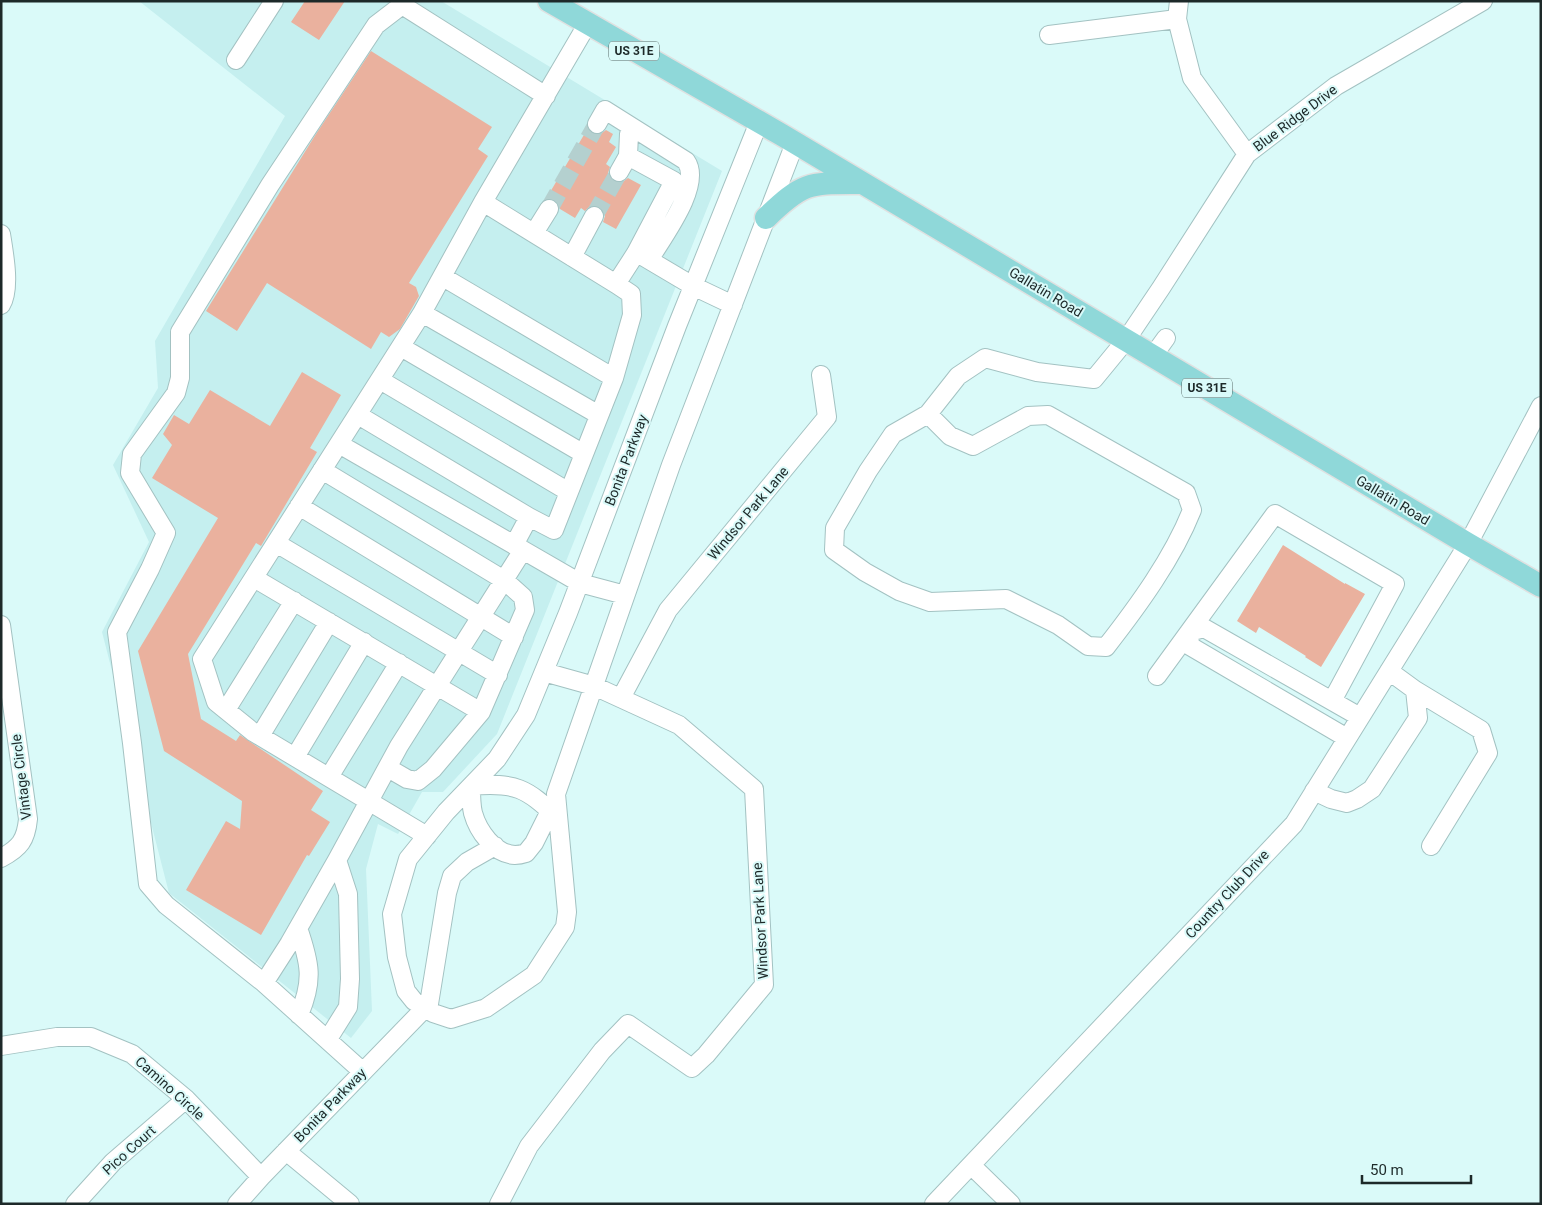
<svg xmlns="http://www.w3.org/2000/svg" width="1542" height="1205" viewBox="0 0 1542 1205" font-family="Roboto,sans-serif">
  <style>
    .built { fill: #c5efef }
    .building { fill: #eab19e }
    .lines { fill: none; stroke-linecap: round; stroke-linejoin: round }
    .minor-tunnel { stroke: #b4d0cf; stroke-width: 18; stroke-dasharray: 18 9; stroke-linecap: butt }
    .minor-casing { stroke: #a3c2c2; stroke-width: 20 }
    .major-casing { stroke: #dfe1e1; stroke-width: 25 }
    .minor { stroke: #fff; stroke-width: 18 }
    .major { stroke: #8fd8d9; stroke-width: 22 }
    .labels { text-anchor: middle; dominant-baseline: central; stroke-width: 4; stroke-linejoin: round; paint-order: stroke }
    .shield { fill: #dafaf9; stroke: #566867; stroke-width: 1 }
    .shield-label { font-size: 12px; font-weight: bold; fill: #1d2929 }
    .street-label { font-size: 14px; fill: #1d2929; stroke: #dafaf9 }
  </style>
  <rect width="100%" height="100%" fill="#dafaf9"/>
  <path class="built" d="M139,1H441L722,171L497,734L443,792H422L398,834L378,824L366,869L372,1011L351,1038L169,893L102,632L149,542L113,465L158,388L155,341L285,116Z"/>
  <path class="building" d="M305,1H345L319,40L291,22Z
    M371,51L492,127L478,149L488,156L409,283L416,287L419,296L400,329L389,337L381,332L371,349L267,283L237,331L206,311L316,134Z
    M588,128L591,133L597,135L602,133L606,130L613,134L609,142L616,147L606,164L610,167L608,173L610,178L619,183L624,181L628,178L641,185L616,229L603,222L605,216L603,211L599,206L589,207L585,211L581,208L575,218L560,209L555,200L546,199Z
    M302,372L341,395L310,448L317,452L261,546L256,543L188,654L201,719L236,741L240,735L323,791L311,810L330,822L309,856L307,855L261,935L186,890L226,821L240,829L242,801L164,751L138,651L218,518L152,478L172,445L163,434L174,415L189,424L210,390L270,426Z
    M1283,545L1345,584V583L1365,594L1321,667L1305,657L1306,656L1259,627L1256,633L1237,621Z"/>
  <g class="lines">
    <path class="minor-tunnel" d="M549,209L597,124
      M594,216L619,172"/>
    <defs>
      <path id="minor" d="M1179,1L1177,19L1192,78L1247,154
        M1049,35L1177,19
        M236,60L274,1
        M759,122L677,326L568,613L526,715L497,759L446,812L408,859L392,914L397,957L406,991L414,1001L433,1013L451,1019L486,1008L534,975L565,927L567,912L556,794L671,465L795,143
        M597,124L605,110L686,161C703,185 662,238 649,260
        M619,172L628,156L629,134
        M483,202L616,284
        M534,233L549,209
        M1,234C4,253 11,289 1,305
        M639,254L693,286L733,305
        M572,257L594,216
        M443,277L614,378
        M422,313L599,415
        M401,347L584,454
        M1153,356L1166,338
        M380,380L569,492
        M928,414L893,434L868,471L835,528L834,550L865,572L899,591L930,602L1006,599L1058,625L1088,646L1106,647C1138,606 1173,558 1192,510L1186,493L1048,415L1028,416L973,446L950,436L928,414L958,376L985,358L1037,372L1094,379L1126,340L1161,288L1247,154L1336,86L1483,1
        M358,415L529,517
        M339,444L580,583L625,595
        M322,470L504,580L523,597L525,610L481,712L433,769L418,781L407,779L388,768
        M299,506L514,637
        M276,543L498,675
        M514,545L529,517L554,530L614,378L632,315L631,294L616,284L636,253L674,181L628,156
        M254,578L481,712
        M1,625L28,819C26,840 20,848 1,858
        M1157,676L1275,514L1395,584L1332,701
        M1415,690L1481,730L1488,753L1431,846
        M621,698L668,610L827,417L821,375
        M226,710L294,601
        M260,736L329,622
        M1347,738L1190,646L1189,632L1204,628L1360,717
        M295,757L364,642
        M329,777L399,663
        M1314,791L1331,799L1347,803L1357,799L1372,789L1418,718L1415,690L1389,671
        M550,811L534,843L526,853C523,854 518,855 515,855C494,854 478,831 473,813C471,805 471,795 471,786C516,782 526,788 558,818
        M427,836L253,732L216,702L202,659L422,313L483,202L588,23
        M298,928C310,963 314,980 299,1015
        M264,983L289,944L337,860L399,746L523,550
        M428,1010L447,893L452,876L467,862L495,846
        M328,1039L348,1007L350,979L348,894L337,860
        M1,1046L57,1037H91L132,1054L186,1099L261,1177
        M363,1072L264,983L166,905L148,884L132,743L117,632L150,569L166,533L130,473L132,454L176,393L180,378V332L270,185L376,25L402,5L546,96
        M286,1151L350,1204
        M971,1165L1011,1204
        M75,1204L113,1162L186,1099
        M237,1204L261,1177L425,1008
        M499,1204L529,1146L602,1051L628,1024L692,1068L706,1055L764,985L754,789L679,725L594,686L544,672
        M934,1204L1294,824L1468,544L1541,406"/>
      <path id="major" d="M549,1L782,135L1468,544L1541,586
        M766,218C804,181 810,183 861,183"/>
    </defs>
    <use href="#minor" class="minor-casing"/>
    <use href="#major" class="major-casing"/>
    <use href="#minor" class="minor"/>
    <use href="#major" class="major"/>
  </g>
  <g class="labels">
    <g class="shield">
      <rect x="609" y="41.5" width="50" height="19" rx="4"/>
      <rect x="1182" y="378.5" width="50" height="19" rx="4"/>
    </g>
    <g class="shield-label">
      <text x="634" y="51">US 31E</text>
      <text x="1207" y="388">US 31E</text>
    </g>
    <g class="street-label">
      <text transform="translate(1295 118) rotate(-37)">Blue Ridge Drive</text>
      <text transform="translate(1046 292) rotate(31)">Gallatin Road</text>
      <text transform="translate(626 460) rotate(-69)">Bonita Parkway</text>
      <text transform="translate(1393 500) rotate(31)">Gallatin Road</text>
      <text transform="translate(748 513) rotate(-50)">Windsor Park Lane</text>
      <text transform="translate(21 777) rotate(-97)">Vintage Circle</text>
      <text transform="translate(1227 894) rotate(-47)">Country Club Drive</text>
      <text transform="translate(760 921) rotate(-93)">Windsor Park Lane</text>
      <text transform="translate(170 1088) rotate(42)">Camino Circle</text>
      <text transform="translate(330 1105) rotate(-46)">Bonita Parkway</text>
      <text transform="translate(129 1150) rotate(-42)">Pico Court</text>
    </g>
  </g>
  <rect width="1542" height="1205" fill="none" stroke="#1d2929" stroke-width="5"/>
  <path d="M1362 1175v8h109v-8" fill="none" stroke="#1d2929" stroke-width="2.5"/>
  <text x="1370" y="1175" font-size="15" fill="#1d2929" stroke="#dafaf9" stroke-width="4" paint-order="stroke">50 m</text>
</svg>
